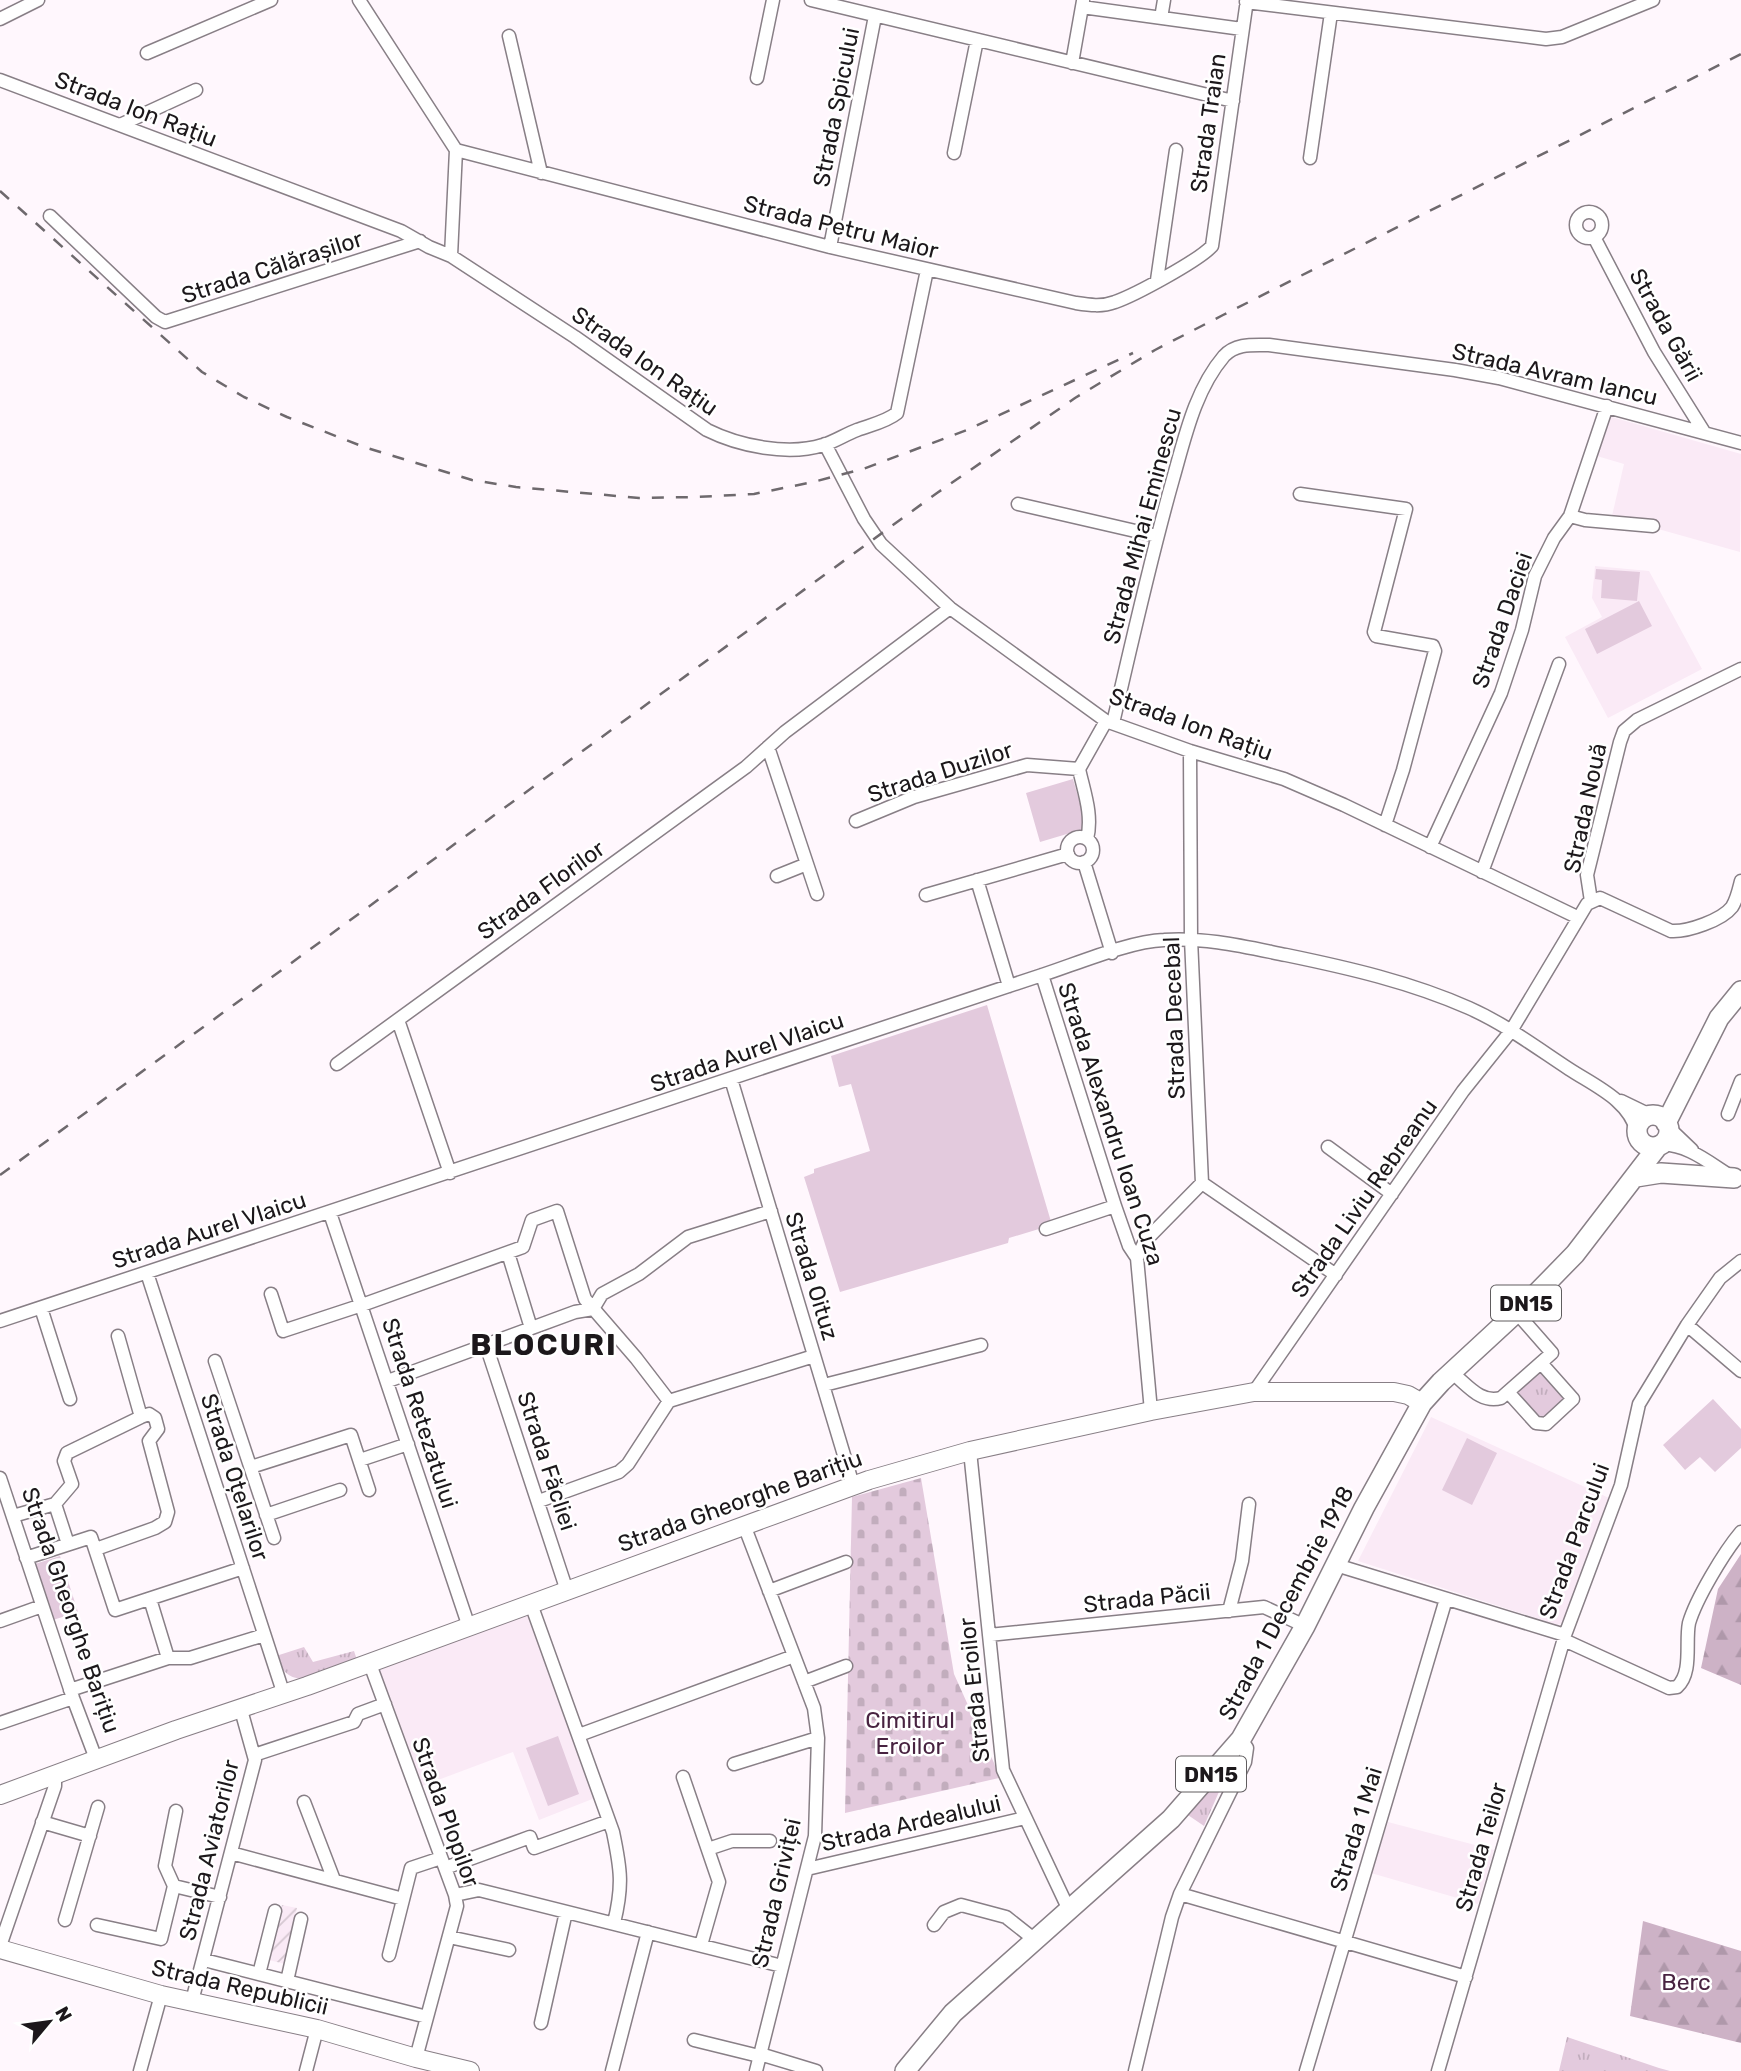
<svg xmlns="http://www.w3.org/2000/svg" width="1741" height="2071" viewBox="0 0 1741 2071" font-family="Rubik,sans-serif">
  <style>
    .built { fill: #faeaf6 }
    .industrial { fill: url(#industrial-furrows) }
    .green { fill: #e3cadd }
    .forest { fill: url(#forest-firs) }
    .cemetery { fill: url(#cemetery-stones) }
    .park { fill: url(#park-tufts) }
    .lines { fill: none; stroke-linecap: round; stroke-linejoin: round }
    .street-casing { stroke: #887f86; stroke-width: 15 }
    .secondary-casing { stroke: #887f86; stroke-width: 20 }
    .primary-casing { stroke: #887f86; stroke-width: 22 }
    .street { stroke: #fff; stroke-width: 12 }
    .secondary { stroke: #fff; stroke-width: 18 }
    .primary { stroke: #fff; stroke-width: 19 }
    .rail { stroke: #6e696d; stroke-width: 2.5; stroke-dasharray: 12 12; stroke-linecap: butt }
    .labels { text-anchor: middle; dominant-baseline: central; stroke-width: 5; stroke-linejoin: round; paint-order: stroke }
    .shield { fill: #fff; stroke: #605d5f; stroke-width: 2 }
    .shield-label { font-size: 21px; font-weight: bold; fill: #1c181b }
    .street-label { font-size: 23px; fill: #1c181b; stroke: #fff }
    .park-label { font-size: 23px; fill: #482341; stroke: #fff }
    .district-label { font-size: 30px; font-weight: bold; letter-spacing: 2px; fill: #1c181b; stroke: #fff }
  </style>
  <defs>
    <pattern id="industrial-furrows" width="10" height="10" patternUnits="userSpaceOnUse" patternTransform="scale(1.75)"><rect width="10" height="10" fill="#faeaf6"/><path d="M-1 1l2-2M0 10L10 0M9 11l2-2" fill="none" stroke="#d6c8d2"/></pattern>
    <pattern id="forest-firs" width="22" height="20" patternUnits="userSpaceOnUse" patternTransform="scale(1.75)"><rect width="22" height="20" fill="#cdb2c6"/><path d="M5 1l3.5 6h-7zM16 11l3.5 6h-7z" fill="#af98aa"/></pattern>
    <pattern id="cemetery-stones" width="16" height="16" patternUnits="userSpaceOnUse" patternTransform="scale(1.75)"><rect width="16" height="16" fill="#e3cadd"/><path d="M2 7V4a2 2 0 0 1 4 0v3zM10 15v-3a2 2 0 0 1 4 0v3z" fill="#c2adbd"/></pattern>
    <pattern id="park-tufts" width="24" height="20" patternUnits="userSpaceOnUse" patternTransform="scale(1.75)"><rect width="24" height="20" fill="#e3cadd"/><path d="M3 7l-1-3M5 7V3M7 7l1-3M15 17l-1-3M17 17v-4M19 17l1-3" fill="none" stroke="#c2adbd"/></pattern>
  </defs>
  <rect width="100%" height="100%" fill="#fff7fd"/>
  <path class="built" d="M1608,416L1741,454L1740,552L1612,516L1624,464L1597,456Z
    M1595,566L1649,571L1702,669L1608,718L1565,637L1602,617L1592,598Z
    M1431,1417L1609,1498L1564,1622L1558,1625L1358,1561Z
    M529,1609L600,1796L539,1820L513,1752L422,1786L377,1667Z
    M1388,1822L1494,1850L1478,1904L1371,1873Z"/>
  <path class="industrial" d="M282,1905L297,1908L285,1964L269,1960Z"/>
  <path class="green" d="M1596,569L1640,572L1637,601L1601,598L1602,580L1595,579Z
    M1639,601L1652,626L1597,654L1585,629Z
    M1073,779L1087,828L1040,842L1026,793Z
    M987,1005L1052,1225L1009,1238L1008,1243L840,1292L804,1177L814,1173V1169L870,1151L851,1084L839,1087L831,1056Z
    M1713,1399L1741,1429V1448L1715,1472L1700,1457L1685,1470L1663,1445Z
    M1467,1438L1497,1453L1472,1505L1442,1490Z
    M60,1556L78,1612L53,1620L35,1564Z
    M558,1736L579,1794L548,1806L526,1748Z"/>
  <path class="forest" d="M1741,1554V1685L1701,1668L1718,1589Z
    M1643,1921L1741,1951V2043L1630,2016Z"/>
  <path class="cemetery" d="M921,1478L954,1674L994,1763L999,1778L845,1813L852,1497Z"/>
  <path class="park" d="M1542,1367L1569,1399L1541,1423L1513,1392Z
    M304,1647L313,1662L354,1651L357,1660C328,1671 290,1698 276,1656Z
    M1232,1762L1204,1826L1185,1813Z
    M1567,2037L1659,2068L1670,2071H1559Z"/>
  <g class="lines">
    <defs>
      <path id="street" d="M359,0L456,150L451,256
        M811,0L1233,101
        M1246,2L1546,39L1562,37L1653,0
        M1082,7L1242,29
        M1161,18L1164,0
        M0,19L38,0
        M509,36L541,173
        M147,53L271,0
        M1072,63L1083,1
        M757,78L773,0
        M0,80L401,231L429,247L451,256L575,337L707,430C739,446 788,456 823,445C834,442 846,434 857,430C870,425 886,422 897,413L927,270
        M120,125L196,90
        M456,150L830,247L1076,303C1089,305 1102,307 1115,302C1135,295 1198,261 1212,246L1247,0
        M954,153L977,40
        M1310,158L1331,13
        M1576 225a13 13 0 1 1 26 0a13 13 0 1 1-26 0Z
        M50,216L156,317L165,322L420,241
        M1594,237L1654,352L1704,432
        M830,247L875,16
        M1157,280L1176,150
        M825,444L864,519L881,544L950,608L1106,721L1190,751L1284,779L1344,805L1577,917
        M1300,494L1406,509L1374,632L1376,636L1433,646L1435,651L1403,770L1385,825
        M1018,504L1157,536
        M1570,516L1585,520L1653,526
        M1113,723C1132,642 1150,560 1173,479C1185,437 1195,390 1224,356C1236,343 1253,345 1269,345L1455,370L1499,378L1741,443
        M768,747L817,894
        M856,821L914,797L1027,765L1079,769
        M1067 850a13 13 0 1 1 26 0a13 13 0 1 1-26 0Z
        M1087,839C1093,815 1084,792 1079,769L1106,721
        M1430,847L1501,693L1522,630L1535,576L1554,538L1570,516L1607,406
        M1084,862L1112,953
        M1482,872L1559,664
        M777,876L807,864
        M977,880L1009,986
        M926,895L1068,854
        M1591,901L1587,875L1620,742L1624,731L1637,720L1741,669
        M1042,975L1115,1206L1129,1246L1137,1258L1151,1411
        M398,1020L450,1173
        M337,1064L746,767L785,732L950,608
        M731,1079L853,1485
        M1621,1101L1652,1116
        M1728,1114L1741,1081
        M1669,1128L1692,1150
        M1660,1145C1686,1143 1708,1162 1729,1175
        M1328,1147L1392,1194
        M1202,1183L1336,1275
        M330,1213L469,1627
        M1046,1229L1115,1206
        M508,1253L531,1328
        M1137,1258L1145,1241L1202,1183L1191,939L1190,751
        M147,1273L284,1695
        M271,1294L283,1331L362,1305L523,1247L532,1220L557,1211L585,1299L636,1358L669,1401L628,1464L619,1472L539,1501
        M41,1308L70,1399
        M593,1309L602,1294L639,1274L688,1237L771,1211
        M0,1321L1042,975C1076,964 1130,941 1164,940C1205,937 1246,947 1286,955C1349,968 1410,982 1469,1008C1505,1024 1537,1048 1569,1069C1595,1086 1629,1100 1637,1132
        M1687,1325L1741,1371
        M486,1345L567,1591
        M215,1361L274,1538
        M1451,1372C1467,1384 1480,1404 1501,1398L1552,1353L1516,1312
        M388,1381L575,1312L593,1309
        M824,1385L981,1345
        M1254,1392L1463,1091L1511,1031L1587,904L1600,898L1671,931C1688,932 1722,920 1732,907C1737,899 1739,889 1741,881
        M1508,1392L1536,1423L1546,1424L1573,1399L1541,1363
        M669,1401L814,1356
        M970,1451L1003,1770L1069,1910
        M360,1460L408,1444
        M251,1467L351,1435L369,1490
        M0,1478L73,1698L96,1759
        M55,1504L72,1484L64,1461L67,1453L141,1417
        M266,1515L340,1490
        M13,1516L55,1504L68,1544
        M744,1525L814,1708L818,1738L815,1836L756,2071
        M96,1549L155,1528L165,1522L168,1512L149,1441L158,1429L155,1418L149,1414L141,1417L118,1336
        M26,1558L91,1537L115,1610L243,1568
        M1336,1565L1565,1635L1621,1485L1639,1404L1687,1325L1720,1278L1741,1261
        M769,1591L846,1562
        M531,1604L613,1832C621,1870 623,1886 614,1923
        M1229,1611L1242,1561L1249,1504
        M0,1621L42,1606
        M989,1635L1264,1607L1305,1626
        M1564,1640L1669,1688L1677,1687C1693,1673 1685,1642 1689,1623C1696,1599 1724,1552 1741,1532
        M168,1658H190L264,1635
        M370,1664L455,1895L457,1906L416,2058
        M804,1682L846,1666
        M70,1690L168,1658L150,1599
        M0,1723L73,1698
        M579,1735L794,1656
        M254,1755L354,1722L358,1714L385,1704
        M734,1764L818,1738
        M683,1777L719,1882L701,1945
        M304,1802L334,1880
        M42,1822L90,1836
        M708,1849L732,1841H770
        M231,1853L403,1899
        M445,1868L530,1837L534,1848L609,1821
        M807,1869L1025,1818
        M174,1886L220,1897
        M1180,1894L1466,1977
        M455,1895L479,1890L782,1966
        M65,1920L98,1807
        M97,1925L161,1939L174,1886L165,1866L176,1811
        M934,1925L944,1912L961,1905L1006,1917L1035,1940
        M449,1937L509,1950
        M0,1946L55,1786V1774
        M389,1955L411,1868L441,1858
        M204,1960L427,2017
        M259,1974L275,1911
        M287,1981L301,1919
        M192,2001L255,1760L241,1710
        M541,2023L566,1912
        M694,2040L759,2056
        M760,2054L816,2071
        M140,2071L161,1995
        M306,2071L317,2029
        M612,2071L648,1932
        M1135,2071L1172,1917L1180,1894L1245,1762L1247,1748L1241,1739
        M1306,2071L1446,1599
        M1438,2071L1565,1635"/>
      <path id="secondary" d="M0,1795L176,1730L307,1686L869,1480L970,1451L1151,1411L1254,1392H1394L1408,1395L1422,1403
        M0,1949L161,1995L317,2029L416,2058L470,2071"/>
      <path id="primary" d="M1637 1131a16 16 0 1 1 32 0a16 16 0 1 1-32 0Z
        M1666,1123L1719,1018L1741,991
        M1636,1177L1661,1173L1734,1178
        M905,2071L953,2013L1171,1819L1241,1739L1305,1626L1364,1508L1422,1403L1441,1382L1533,1297L1575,1254L1658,1146"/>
    </defs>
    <use href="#street" class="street-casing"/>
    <use href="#secondary" class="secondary-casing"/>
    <use href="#primary" class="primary-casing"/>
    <use href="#street" class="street"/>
    <use href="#secondary" class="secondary"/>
    <use href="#primary" class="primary"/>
    <path class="rail" d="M0,191L202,372L244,397L287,417L364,447L472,480L516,487L639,498L695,497L754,494L813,482L863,469L967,430L1133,353
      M0,1175L937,493L1075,398L1155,350L1223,315L1741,54"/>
  </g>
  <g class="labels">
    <g class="shield">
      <rect x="1491" y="1285.5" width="70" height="35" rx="5"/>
      <rect x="1176" y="1756.5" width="70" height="35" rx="5"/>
    </g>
    <g class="shield-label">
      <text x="1526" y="1303">DN15</text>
      <text x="1211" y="1774">DN15</text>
    </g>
    <g class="street-label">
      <text transform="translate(836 107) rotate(-79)">Strada Spicului</text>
      <text transform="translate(136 109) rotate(21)">Strada Ion Rațiu</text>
      <text transform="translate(1208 123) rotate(-82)">Strada Traian</text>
      <text transform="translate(841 227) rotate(14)">Strada Petru Maior</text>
      <text transform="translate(272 267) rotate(-18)">Strada Călărașilor</text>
      <text transform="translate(1666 325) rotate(61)">Strada Gării</text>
      <text transform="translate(645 361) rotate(35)">Strada Ion Rațiu</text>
      <text transform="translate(1555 374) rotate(13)">Strada Avram Iancu</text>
      <text transform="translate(1142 526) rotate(-75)">Strada Mihai Eminescu</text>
      <text transform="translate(1502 620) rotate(-71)">Strada Daciei</text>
      <text transform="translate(1191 724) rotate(20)">Strada Ion Rațiu</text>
      <text transform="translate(940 772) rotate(-18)">Strada Duzilor</text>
      <text transform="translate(1585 808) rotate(-78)">Strada Nouă</text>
      <text transform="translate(541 890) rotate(-36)">Strada Florilor</text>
      <text transform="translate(1174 1018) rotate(-92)">Strada Decebal</text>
      <text transform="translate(747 1052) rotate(-19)">Strada Aurel Vlaicu</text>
      <text transform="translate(1111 1124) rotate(72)">Strada Alexandru Ioan Cuza</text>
      <text transform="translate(1364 1198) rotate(-55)">Strada Liviu Rebreanu</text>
      <text transform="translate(209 1230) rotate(-18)">Strada Aurel Vlaicu</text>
      <text transform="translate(812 1276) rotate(73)">Strada Oituz</text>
      <text transform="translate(420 1413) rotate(72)">Strada Retezatului</text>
      <text transform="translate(547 1461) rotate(72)">Strada Făcliei</text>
      <text transform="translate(235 1477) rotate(72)">Strada Oțelarilor</text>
      <text transform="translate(740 1501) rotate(-20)">Strada Gheorghe Barițiu</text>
      <text transform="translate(1574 1541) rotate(-70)">Strada Parcului</text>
      <text transform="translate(1147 1598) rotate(-6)">Strada Păcii</text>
      <text transform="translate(1286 1603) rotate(-62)">Strada 1 Decembrie 1918</text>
      <text transform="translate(71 1610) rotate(71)">Strada Gheorghe Barițiu</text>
      <text transform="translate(974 1690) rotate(-96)">Strada Eroilor</text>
      <text transform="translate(446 1812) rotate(70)">Strada Plopilor</text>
      <text transform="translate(911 1823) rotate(-13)">Strada Ardealului</text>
      <text transform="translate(1356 1829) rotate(-73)">Strada 1 Mai</text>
      <text transform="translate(1481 1847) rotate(-74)">Strada Teilor</text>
      <text transform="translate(209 1850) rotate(-76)">Strada Aviatorilor</text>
      <text transform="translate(776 1893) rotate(-77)">Strada Griviței</text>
      <text transform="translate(240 1987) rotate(13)">Strada Republicii</text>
    </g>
    <g class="park-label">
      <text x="910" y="1720">Cimitirul<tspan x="910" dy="26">Eroilor</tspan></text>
      <text x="1686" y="1982">Berc</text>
    </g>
    <g class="district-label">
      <text x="544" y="1345">BLOCURI</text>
    </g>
  </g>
  <g transform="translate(49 2022) rotate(61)" stroke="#ffffff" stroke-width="5" paint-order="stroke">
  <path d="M0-5L12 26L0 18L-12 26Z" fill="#1c181b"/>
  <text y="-10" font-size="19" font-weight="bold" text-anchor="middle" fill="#1c181b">N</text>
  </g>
</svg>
